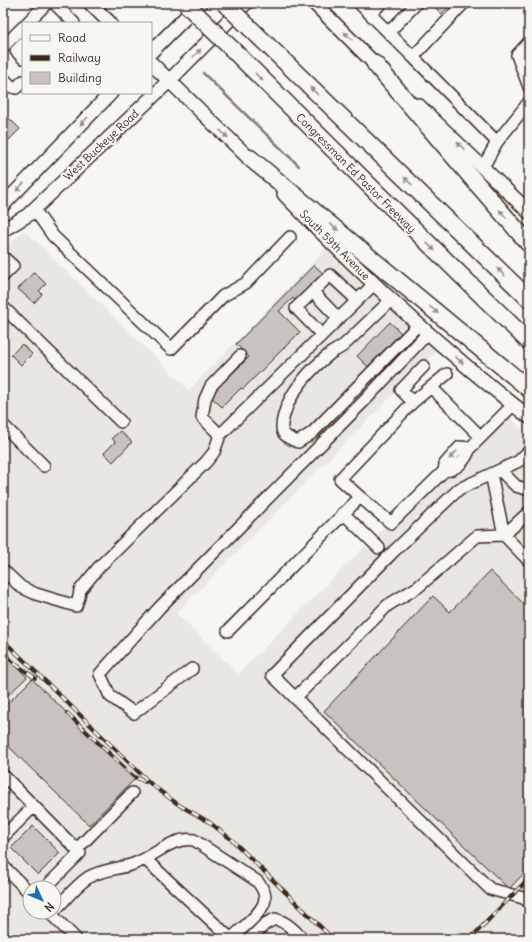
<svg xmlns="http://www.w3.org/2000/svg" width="532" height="942" viewBox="0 0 532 942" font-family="Delius,sans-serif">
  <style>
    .built { fill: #e8e7e2; fill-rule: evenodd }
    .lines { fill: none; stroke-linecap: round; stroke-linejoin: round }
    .stream { stroke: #857a71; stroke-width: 2.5 }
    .building { fill: #c8c3be; stroke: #3b2a1e }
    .minor-casing { stroke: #3b2a1e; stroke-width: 14 }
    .major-casing { stroke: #3b2a1e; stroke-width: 16 }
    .highway-casing { stroke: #3b2a1e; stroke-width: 19 }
    .minor { stroke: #f6f6f2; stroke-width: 11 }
    .major { stroke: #f6f6f2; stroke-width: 13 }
    .highway { stroke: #f6f6f2; stroke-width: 16 }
    .rail-casing { stroke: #3b2a1e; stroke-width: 4 }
    .rail { stroke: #f6f6f2; stroke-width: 2.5; stroke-dasharray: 8; stroke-linecap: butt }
    .highway-bridge-casing { stroke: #3b2a1e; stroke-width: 19; stroke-linecap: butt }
    .highway-bridge { stroke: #f6f6f2; stroke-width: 16 }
    .oneway { fill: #989088 }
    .labels { text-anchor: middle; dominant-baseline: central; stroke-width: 4; stroke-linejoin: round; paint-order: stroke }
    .street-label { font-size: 11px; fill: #3b2a1e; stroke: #f6f6f2 }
  </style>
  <rect width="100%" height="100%" fill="#f6f6f2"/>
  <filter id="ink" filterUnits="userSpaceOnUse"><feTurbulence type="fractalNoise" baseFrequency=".025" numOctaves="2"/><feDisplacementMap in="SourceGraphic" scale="8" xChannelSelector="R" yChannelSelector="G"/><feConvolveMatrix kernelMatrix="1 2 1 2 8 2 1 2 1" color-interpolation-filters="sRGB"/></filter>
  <g filter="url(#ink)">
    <path class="built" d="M24,230L189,390L328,247L438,349L176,613L238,674L501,409L529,436V939H3V251ZM30,888H54V912H30Z"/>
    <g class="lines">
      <path class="stream" d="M203,73L299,166"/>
    </g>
    <path class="building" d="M430,3H447L450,6L442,14Z
      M3,112L20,129L9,140L3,134Z
      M314,265L325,275L297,302L293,298L279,311L300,332L243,389L241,388L222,407L210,396L249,357L236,344Z
      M34,272L46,284L39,291L42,294L34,303L18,289Z
      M390,322L401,333L368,367L357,356Z
      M22,344L32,354L21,365L11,355Z
      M120,431L132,442L113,462L104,453L115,442L112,438Z
      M490,571L529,609V868L509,889L324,711L433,596L450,612Z
      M3,653L27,677L3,700Z
      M32,679L135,779L89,825L3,741V708Z
      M33,826L60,853L38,875L11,848Z"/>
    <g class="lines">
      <defs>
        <path id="minor" d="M54,3L74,23
          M359,3L413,57
          M464,3L413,57L497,142L483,167
          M371,14L381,3
          M27,23L47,3
          M389,32L417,3
          M529,42L517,55L529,87
          M23,44L16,51L23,58
          M3,47L23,27
          M3,78L12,87L16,88L23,81
          M497,142L529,102
          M34,209L53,236L171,349L223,296L246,283L290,237
          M3,257L13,266L3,276
          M313,292L338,318
          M391,300C375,315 360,330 344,345C340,348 336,350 331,353C312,368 290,391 284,415C279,432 282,436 298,442L312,433L418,325
          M3,307L121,422
          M321,334L296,308L330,275L357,300
          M240,356L211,386L205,399L202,417L220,435L374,284
          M431,387L481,437
          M413,402L401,390L424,366
          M3,425L44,466
          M529,451L519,461L459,489L393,552L272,675L490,889L523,898L529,902
          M500,470L516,486L529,490
          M444,471L445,464L460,447L470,448
          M491,474L504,535L529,561
          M360,497L340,479L413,402L447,374
          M343,513L379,548
          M3,570L21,587L36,594L76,606L79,597L80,590L99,567L206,462L214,452L220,435
          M228,631L360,497L391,523L444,471C457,470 466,460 470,448L513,405
          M192,669L134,713L110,696L100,674L160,607L367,398L428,333
          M295,698L388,605L418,587L477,536L504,535L529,512
          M3,775L80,853L45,888
          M3,837L34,806
          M77,849L132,793
          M145,859L231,939
          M3,866L30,893
          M54,911C65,900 76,885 89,877C102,869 122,869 136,863C155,856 173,836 194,840L257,881C261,886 265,891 265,898C265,912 240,929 231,939
          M49,912L76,939
          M250,939L265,924L275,919C287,922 294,930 303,939"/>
        <path id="major" d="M90,3L110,23
          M314,3L382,71
          M151,52L200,3
          M151,63L256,165
          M418,105L529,212
          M284,194C360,274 442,349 529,417
          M3,205L111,93
          M3,230L28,215L169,81L246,3"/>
        <path id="highway" d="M251,29L529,299
          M232,49L372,188L529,342
          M375,64L472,178L529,244
          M250,158L529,389"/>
      </defs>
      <use href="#minor" class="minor-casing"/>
      <use href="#major" class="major-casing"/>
      <use href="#highway" class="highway-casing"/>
      <use href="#minor" class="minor"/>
      <use href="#major" class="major"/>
      <use href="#highway" class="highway"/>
      <defs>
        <path id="rail" d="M3,640L152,785L179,805L209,822L232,840L333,939
          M3,652L14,663L35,678
          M67,713L133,776L145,782
          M470,939L529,878"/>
      </defs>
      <use href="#rail" class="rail-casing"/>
      <use href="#rail" class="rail"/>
      <defs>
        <path id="highway-bridge" d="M185,3L232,49
          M224,3L251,29"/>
      </defs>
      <use href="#highway-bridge" class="highway-bridge-casing"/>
      <use href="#highway-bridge" class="highway-bridge"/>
    </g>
    <defs><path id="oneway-solid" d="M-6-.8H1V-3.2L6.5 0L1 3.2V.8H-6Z"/></defs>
    <g class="oneway">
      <use href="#oneway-solid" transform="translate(348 36) rotate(-136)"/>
      <use href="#oneway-solid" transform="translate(197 53) rotate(-45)"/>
      <use href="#oneway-solid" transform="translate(259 77) rotate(45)"/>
      <use href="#oneway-solid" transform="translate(314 91) rotate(-136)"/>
      <use href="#oneway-solid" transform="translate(84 121) rotate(134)"/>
      <use href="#oneway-solid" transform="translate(224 134) rotate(44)"/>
      <use href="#oneway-solid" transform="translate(461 146) rotate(-136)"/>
      <use href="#oneway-solid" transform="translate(408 181) rotate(-136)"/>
      <use href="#oneway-solid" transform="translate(20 187) rotate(133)"/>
      <use href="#oneway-solid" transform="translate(503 214) rotate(-131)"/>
      <use href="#oneway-solid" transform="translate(334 227) rotate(40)"/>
      <use href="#oneway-solid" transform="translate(431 247) rotate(44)"/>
      <use href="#oneway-solid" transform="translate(501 272) rotate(-136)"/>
      <use href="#oneway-solid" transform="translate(434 310) rotate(40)"/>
      <use href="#oneway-solid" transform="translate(459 360) rotate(41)"/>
      <use href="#oneway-solid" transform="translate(453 455) rotate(134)"/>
    </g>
  </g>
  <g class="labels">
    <g class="street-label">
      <text transform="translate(101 145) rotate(-43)">West Buckeye Road</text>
      <text transform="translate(356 173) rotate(45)">Congressman Ed Pastor Freeway</text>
      <text transform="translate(335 245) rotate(45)">South 59th Avenue</text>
    </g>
  </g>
  <rect width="532" height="942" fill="none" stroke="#f6f6f2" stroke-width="16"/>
  <rect x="8" y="8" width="516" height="926" fill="none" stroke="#3b2a1e" stroke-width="1.5" filter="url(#ink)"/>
  <rect x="22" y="22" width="130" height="72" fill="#f6f6f2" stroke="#aba49d"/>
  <rect x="30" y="35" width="20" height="6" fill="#f6f6f2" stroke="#aba49d"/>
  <text x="58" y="42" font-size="12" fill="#3b2a1e">Road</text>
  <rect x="30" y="55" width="20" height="6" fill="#3b2a1e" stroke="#aba49d"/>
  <text x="58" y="62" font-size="12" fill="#3b2a1e">Railway</text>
  <rect x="30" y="72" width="20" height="12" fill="#c8c3be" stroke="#aba49d"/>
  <text x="58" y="82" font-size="12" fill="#3b2a1e">Building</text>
  <g transform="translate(42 900) rotate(134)"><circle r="19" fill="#f6f6f2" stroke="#aba49d"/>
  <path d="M0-3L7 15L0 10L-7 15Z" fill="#1f6fb2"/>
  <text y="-6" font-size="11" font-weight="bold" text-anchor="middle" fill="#3b2a1e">N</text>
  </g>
</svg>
